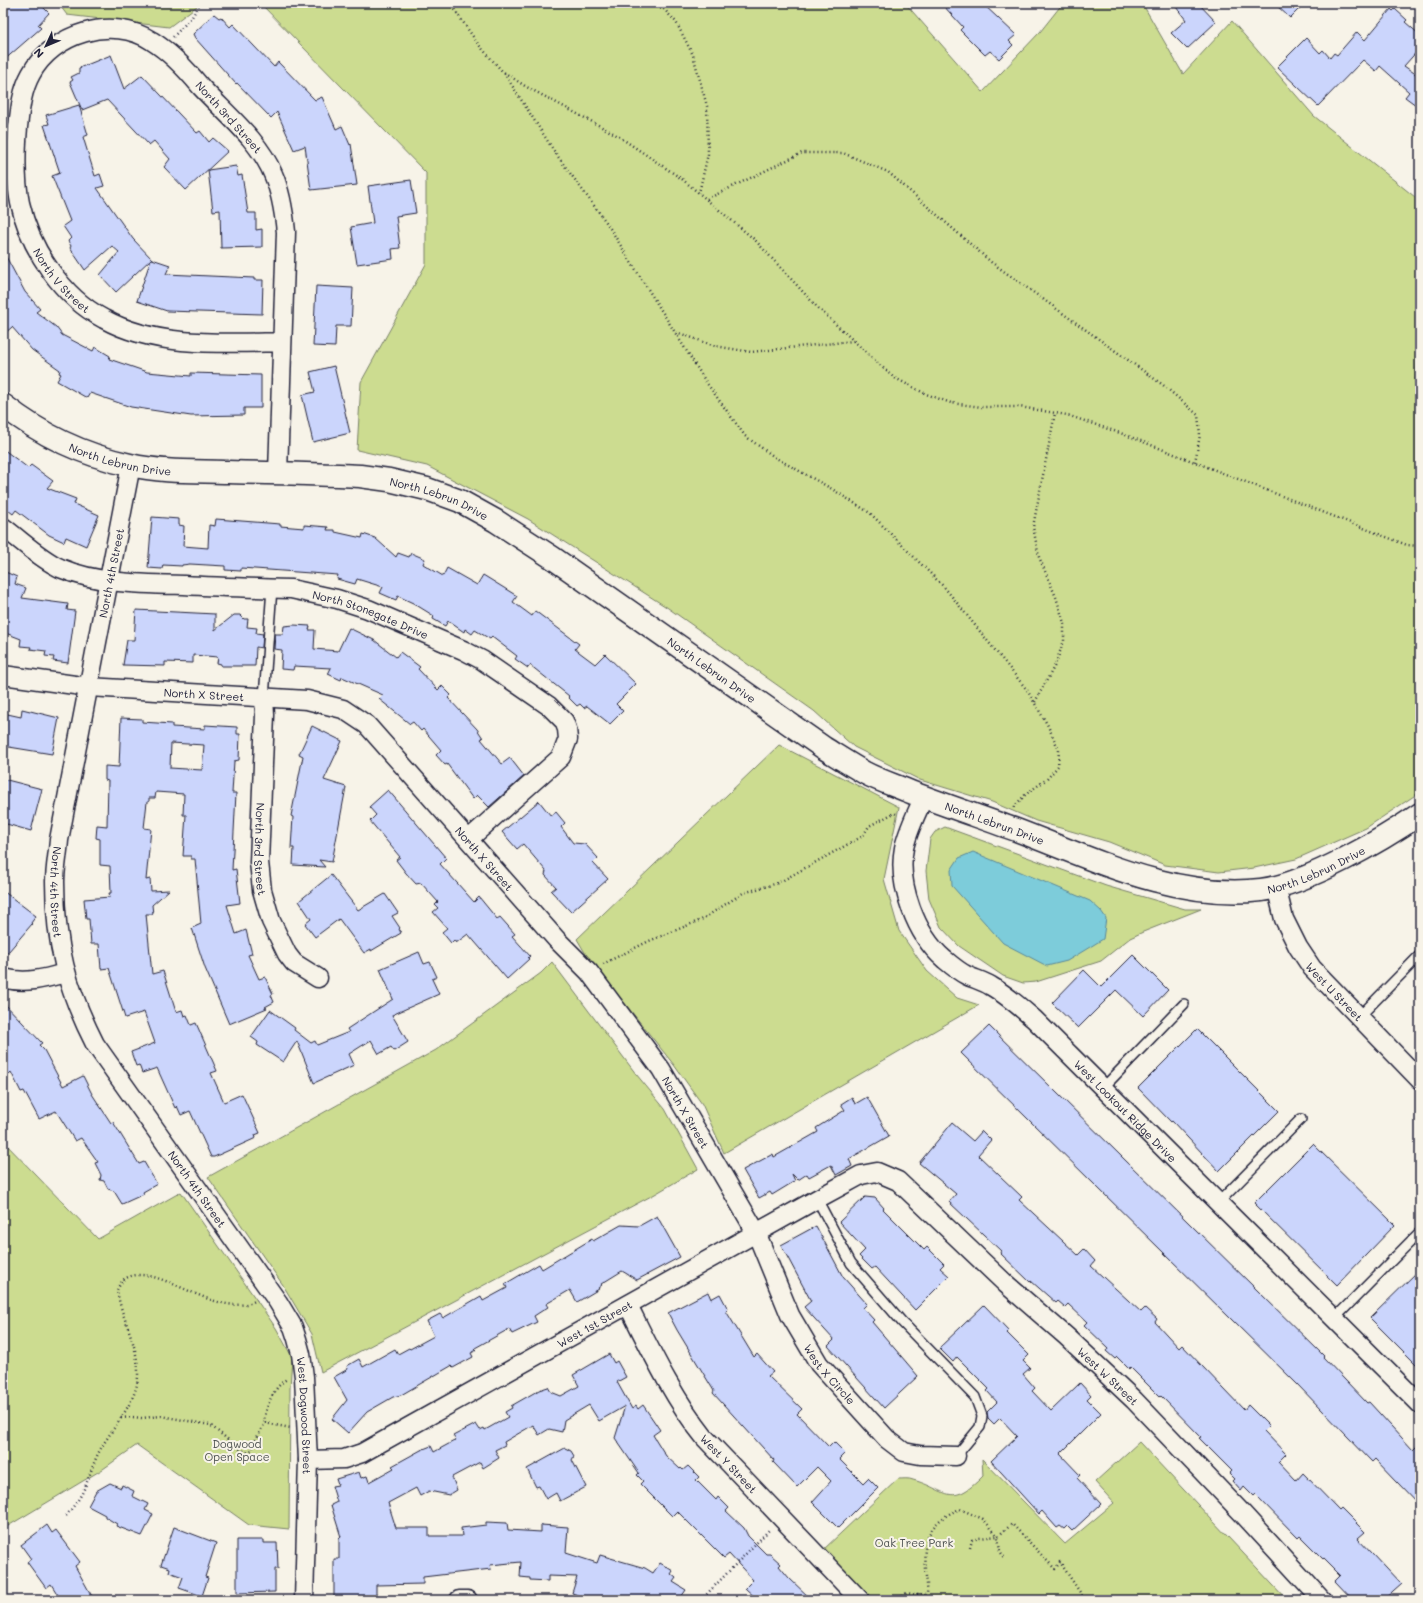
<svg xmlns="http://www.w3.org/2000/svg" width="1423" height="1603" viewBox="0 0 1423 1603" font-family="Mali,sans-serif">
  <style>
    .green { fill: #ccdc90; stroke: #777f66 }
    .water { fill: #7dccda; stroke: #59889a }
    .building { fill: #cbd5fc; stroke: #22223b; fill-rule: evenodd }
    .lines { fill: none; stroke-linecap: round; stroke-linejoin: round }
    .lane-casing { stroke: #22223b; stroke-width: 12 }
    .street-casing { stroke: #22223b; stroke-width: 21 }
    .secondary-casing { stroke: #22223b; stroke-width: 25 }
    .path { stroke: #22223b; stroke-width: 2.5; stroke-dasharray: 1 3; stroke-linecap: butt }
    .lane { stroke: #f7f3e8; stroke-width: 9 }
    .street { stroke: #f7f3e8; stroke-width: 18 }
    .secondary { stroke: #f7f3e8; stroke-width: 22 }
    .labels { text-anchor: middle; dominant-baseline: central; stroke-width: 4; stroke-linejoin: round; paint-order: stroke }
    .street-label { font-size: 11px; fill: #22223b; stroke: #f7f3e8 }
    .park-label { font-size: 11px; fill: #4c5050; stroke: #f7f3e8 }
  </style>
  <rect width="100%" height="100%" fill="#f7f3e8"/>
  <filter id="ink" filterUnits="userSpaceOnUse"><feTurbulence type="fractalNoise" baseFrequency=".025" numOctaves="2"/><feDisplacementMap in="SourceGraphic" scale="8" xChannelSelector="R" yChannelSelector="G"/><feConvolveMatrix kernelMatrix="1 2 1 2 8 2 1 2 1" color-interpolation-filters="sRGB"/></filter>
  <g filter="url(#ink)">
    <path class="green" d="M58,3H201L169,27L67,15Z
      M260,3H905L983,92L1040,32L1063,3H1142L1183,74L1232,21L1314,116L1420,201V333L1415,382L1420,402V792L1366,828L1296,859L1254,868L1219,872L1165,865L1109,842L1036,821L992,802L920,780L854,747L814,711L668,608L528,519L427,466L357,450L361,382L426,264V173Z
      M779,745L899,807L884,879L899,931L927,971L957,998L979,1005L724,1153L702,1104L674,1065L587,956L577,939Z
      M945,827L1106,886L1185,909H1201L1143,932L1130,938L1101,961L1036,982L1023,983L1003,976L959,946L941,927L929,899L926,871L930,839L935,832Z
      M552,962L636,1074L665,1109L698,1169L655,1194L321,1372L312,1334L283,1285L208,1177L436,1050L541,973Z
      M3,1141L98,1239L181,1192L276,1328L292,1357L290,1388L289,1529L249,1525L137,1445L103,1469L3,1529V1318L5,1317L3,1315Z
      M1139,1442L1287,1600H871L823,1550L898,1479C903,1479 909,1478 913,1480C947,1489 950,1510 983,1476L982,1459L1065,1544L1114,1503L1095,1482Z"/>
    <path class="water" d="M973,852L1090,901L1101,911L1106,918L1103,939L1067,961L1047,966L1003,943L952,886L951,870L959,858Z"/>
    <path class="building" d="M9,3H39L49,13L38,25L41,28L3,61V9Z
      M941,3H982L1016,35L1009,41L1013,45L999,59L990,51L985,55L960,30L963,27Z
      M1173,3H1198L1216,22L1187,49L1171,33L1186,20Z
      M1274,3H1305L1290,18Z
      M1391,9L1393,11L1395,9L1407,20L1405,22L1420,35V48L1404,66L1420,77V108L1405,97L1409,92L1380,66L1376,71L1363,60L1318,106L1277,67L1306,38L1320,53L1323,50L1330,58L1334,53L1337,55L1357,32L1365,40Z
      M214,14L219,18L221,17L230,27L233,24L274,67L278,62L315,100L322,97L336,129L342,126L350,145L351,144L357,185L311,190L305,146L294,150L277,112L271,118L237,83L236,84L195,38L193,34Z
      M111,55L124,89L142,75L197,133L200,131L209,142L213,138L228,151L186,190L164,167L170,159L154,141L149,145L107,100L82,110L70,82L73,80L71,77L79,73V68Z
      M79,105L88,135L83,137L95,176L100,174L104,186L97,188L133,239L152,259L170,265L166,274L254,278V280H263L262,314L167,311L137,301L151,259L116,292L100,275L119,252L112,246L85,270L70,248L71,246L68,241L71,238L63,226L70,221L52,176L60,173L44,125L49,124L46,115Z
      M236,166L238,176L242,175L248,213H256V230L262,229V247L221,248L220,210L213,211L208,170Z
      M411,180L416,213L396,216L400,248L392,249L393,259L357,264L351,227L373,223L368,186Z
      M3,251L25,292L40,309L36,312L56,327L62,335L93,351L95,347L110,356L109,359L147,372L191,376V373L261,375V408H244V415L191,416L131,407L90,393L87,398L57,381L61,374L59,373L60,370L32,350L12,327L3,335Z
      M316,286L353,288L351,326H336L335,347L313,346Z
      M334,366L350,433L313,442L302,395L315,392L310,372Z
      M3,449L28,468L31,465L53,481L47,488L76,499L74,504L99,515L86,546L66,537L64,542L49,535L16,510L13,514L3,506Z
      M152,517L179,519V525L184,526L183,546L208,548L209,525L215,526L216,519L280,524V526L304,528V525L328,527L327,530H335V532L362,538L363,534L375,538L396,557L398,553L409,557L411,553L425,559L423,564L443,576L447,568L477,585L483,575L517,596L513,602L532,616L535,611L579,644L575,649L595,664L605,654L636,684L616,704L623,711L610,724L587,706L584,708L580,704L577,706L568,697L569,696L530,665L528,668L515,659L517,656L492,637L490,639L475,630L472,634L465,629L464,632L448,621L445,626L433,619L434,616L413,603L398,596L396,600L380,593L383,587L357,579L355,584L337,579L338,575L241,568V571L225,570V566L190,564L182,565V566L163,565L162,569L148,568Z
      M3,571L17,577L15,584L26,588L22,598L68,604L67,610L75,611L68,663L53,661L54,657L45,656L46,651L30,649L31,647L20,646L21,639L3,632Z
      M136,610L215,614V630L234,615H240L244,619H248L247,627L257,628L256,633L263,634L262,648L256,647L255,666H221V664L217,663L218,657L193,655V663L165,662V666L123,665L127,640H134Z
      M294,625L310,626L309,630H315L314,649L338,651L349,628L374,640L396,657L400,652L420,667L418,669L438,690L442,686L451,695L448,698L477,729L483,738L481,739L502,764L510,758L524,776L489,807L477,795L473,799L447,764L445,765L436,755L441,750L423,729L421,731L413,722L410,724L379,699L383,695L342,677L341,680L328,674L331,668L294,666L293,670L281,669L282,650L274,649L275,634H283L284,626Z
      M22,709L59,718L52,754L3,746V713L21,717Z
      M121,718L142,719V722L172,724V727L205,729V725L237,727V734H240L239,760L234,761L232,793H236L232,870L236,869L240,903L227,905L236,934L246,930L252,954L248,955L259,979L265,977L273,994L271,995L274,1002L265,1007L267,1008L229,1024L205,968L192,928L201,924L195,859H191V856H183L186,815H183L184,794L156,792L155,798H149V802H147L144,828L151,829L146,880L150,879L151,891L169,890L152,905L153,914H146L152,974L163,971L176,1012L182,1010L184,1016L187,1015L191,1025L196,1023L217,1071L211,1073L224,1102L242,1094L260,1133L255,1135L256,1138L214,1157H211L190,1111L181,1115L177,1106L175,1108L157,1068L142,1073L139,1065L136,1066L131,1052L155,1043L144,1012L125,1018L109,968L101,969L99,944H91L89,919H86L84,899L110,897L109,893H111L110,866L100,865V839L96,838L97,825L107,826L108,781L105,780V766L119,767ZM171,743L204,745L202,770L170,768Z
      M312,726L342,741L324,780L346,787L332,862L319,860L325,867L293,865L294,848H291L293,817L291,816L303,756L299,754Z
      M3,779L42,789L31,831L3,823Z
      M388,790L446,858L440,864L474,902L479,897L497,919L500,917L515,934L512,936L530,956L528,958L529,959L507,979L468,934L456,943L454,940L451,943L442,932L447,928L433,912L438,908L435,905L438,902L421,883L416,884L406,873L396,860L400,857L370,821L376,815L369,807Z
      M539,801L551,816L556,812L565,823L561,827L573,843L585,844L598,858L593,863L608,879L571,912L551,891L556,887L545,875L546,871L523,844L517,849L502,832Z
      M331,875L358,910L385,894L398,913L392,916L400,928L399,929L401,933L371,951V949L364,953L339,919L315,937L305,924L311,919L299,901Z
      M3,891L36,916L31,923L32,924L3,958Z
      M419,952L424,964L430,962L437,977L432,979L439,994L392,1015L408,1042L394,1051L391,1047L379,1054L371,1040L349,1054L354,1065L314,1083L297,1041L283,1062L257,1045L258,1042L251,1037L270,1010L295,1028L294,1030L311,1043L315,1041L317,1045L349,1032L347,1029L393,999L380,969Z
      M1133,955L1168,990L1143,1016L1116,990L1078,1028L1052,1003L1084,970L1101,987Z
      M3,1002L42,1043L39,1045L44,1050L63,1086L83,1076L92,1094L111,1123L113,1122L139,1164L144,1162L157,1184L143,1192L144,1194L122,1204L114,1191L108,1189L104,1181L100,1180L101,1175L95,1163L98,1162L81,1138L75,1141L56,1111L39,1119L24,1091L21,1092L11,1072L3,1080Z
      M989,1026L1324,1356L1323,1357L1367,1403L1369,1402L1413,1450L1420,1443V1506L1375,1459L1372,1462L1297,1384L961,1053Z
      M1197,1029L1279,1111L1219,1171L1172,1121L1171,1122L1138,1088Z
      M852,1097L855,1104L867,1097L889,1136L849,1159L852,1166L836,1175L831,1165L809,1177L807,1174L798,1180L792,1174L795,1181L772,1195L770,1192L759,1198L743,1170L773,1154L774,1157L818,1132L816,1128L845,1110L841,1104Z
      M952,1123L973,1141L982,1131L991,1140L978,1155L1022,1197L1019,1200L1078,1255L1084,1249L1095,1261L1091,1266L1141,1312L1145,1308L1157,1319L1155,1322L1179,1348L1182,1345L1244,1410L1248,1405L1269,1426L1264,1431L1286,1454L1278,1462L1296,1481L1303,1473L1339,1510L1341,1508L1365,1532L1358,1538L1401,1584L1383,1600H1353L1335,1581L1340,1576L1300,1536L1298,1538L1255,1494L1253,1496L1244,1487L1241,1491L1232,1481L1234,1479L1229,1474L1232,1471L1199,1438L1201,1437L1161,1396L1160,1397L1130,1367L1129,1369L1117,1357L1115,1359L1106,1351L1108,1348L1084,1325L1087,1322L1068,1304L1065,1307L1058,1301L1056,1303L1031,1281L1030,1282L1000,1253L1001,1251L949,1202L956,1194L919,1163Z
      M1313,1144L1395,1225L1337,1285L1254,1203Z
      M865,1197L875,1198L884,1208L883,1209L924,1250L927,1247L944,1264L940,1268L949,1276L915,1310L875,1267L872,1269L859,1256L865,1250L839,1222Z
      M657,1216L680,1257L637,1280L622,1271L601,1284L602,1285L598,1288L599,1289L577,1302L570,1290L546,1304L548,1307L534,1316L537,1322L512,1334L509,1329L475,1348L477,1350L471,1353L473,1357L453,1368L451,1366L401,1395L393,1397L367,1412L348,1433L332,1419L347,1400L334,1377L348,1369L347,1366L359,1359L363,1367L395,1349L398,1354L409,1348L410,1349L434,1336L427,1321L440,1314L443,1318L481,1296L483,1301L507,1288L505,1284L539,1264L542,1269L592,1239L593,1241L621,1225L639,1226Z
      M816,1226L843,1277L867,1304L863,1308L874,1320L872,1322L918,1376L884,1408L828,1346L834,1340L804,1307L811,1301L781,1245Z
      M1420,1269V1368L1370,1318Z
      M708,1292L711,1299L720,1294L728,1309L726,1311L754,1357L757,1354L773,1372L768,1376L802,1409L797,1414L829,1447L834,1442L845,1453L839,1459L863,1483L868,1478L878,1488L838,1528L812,1502L831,1481L817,1467L797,1487L773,1462L774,1460L713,1393L714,1391L677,1330L668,1313Z
      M984,1305L1009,1331L1007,1333L1029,1355L1023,1361L1030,1368L1023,1374L1035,1388L1032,1391L1051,1411L1080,1383L1091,1395L1087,1399L1101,1413L1060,1454L1080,1475L1077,1478L1101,1504L1072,1531L1067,1526L1064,1529L1060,1526L1057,1528L1042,1511L1039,1514L991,1461L1017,1436L1000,1418L994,1424L988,1418L987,1412L997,1402L987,1391L989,1389L957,1357L953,1362L939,1348Z
      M609,1354L614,1363L617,1361L626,1377L617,1382L632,1409L636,1406L638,1409L643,1405L660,1430L653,1435L666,1456L680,1469L681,1468L683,1470L688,1466L699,1477L696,1480L716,1500L718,1497L729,1508L726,1511L744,1528L748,1536L766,1554H770L781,1564L779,1566L789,1578L812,1600H758L745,1588L753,1580L729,1554L724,1558L677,1511L672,1516L640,1484L643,1481L637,1475L639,1473L615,1438L625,1406L599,1421L589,1405L564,1420L562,1432L549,1429L539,1435L533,1425L504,1442L505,1445L495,1450L499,1458L483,1468L480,1462L452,1477L457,1490L449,1495L429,1491L420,1496L416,1488L388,1503L396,1528H429V1536H462L461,1528L486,1525V1522L507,1523L508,1530L541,1532V1525L568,1527L566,1553L597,1563L600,1555L645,1568L653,1573L660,1563L673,1571L671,1574L676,1578L673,1582L686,1590L679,1600H593L572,1593L577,1577L548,1576V1581L530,1580V1578L520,1577L521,1562L490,1565L491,1569L423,1577V1584L376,1585V1600H334V1559H339V1539L341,1537L331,1505L337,1502L332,1486L338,1485L336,1479L359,1472L361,1478L367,1476L369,1482L394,1468L392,1466L421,1450L431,1446L434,1452L456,1440L453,1436L476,1424L480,1430L484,1428L485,1430L508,1417L505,1412L512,1408L511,1406L539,1390L548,1387L551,1392L561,1396L579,1386L573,1375Z
      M565,1448L571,1451L574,1456L572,1460L586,1487L560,1501L556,1493L546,1499L539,1486L536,1487L527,1469Z
      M110,1483L121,1488L122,1485L134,1491L132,1496L148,1504L145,1510L153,1514L142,1536L116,1526L117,1524L105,1517V1515L88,1506L96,1491Z
      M47,1525L52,1533L56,1530L80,1562L75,1566L94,1600H61L51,1584L46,1588L27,1562L31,1559L21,1545Z
      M174,1527L216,1543L205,1577L208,1578L202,1596L179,1588L183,1577L169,1572L170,1568L161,1565Z
      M237,1540H264V1543H277L278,1569H275V1592L237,1593Z"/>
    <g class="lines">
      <defs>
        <path id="lane" d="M264,698L272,588
          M1359,1017L1420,955
          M1103,1088L1184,1004
          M817,1199L851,1263L902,1322L975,1397L982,1416L980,1427L956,1456
          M1218,1203L1301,1119
          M1334,1319L1418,1234"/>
        <g id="street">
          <path id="s1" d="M131,465L59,840C58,854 55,868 55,882C55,945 67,989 95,1044L278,1302L293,1327L297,1339L301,1354L304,1377L308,1460L304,1600"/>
          <path id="s2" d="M278,473L286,232C284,212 281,192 273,174C259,140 226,114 201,87C187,70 170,52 152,41C112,15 53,33 31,74C22,90 20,109 18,127C16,151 15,179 20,203C30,249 62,297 104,319C156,348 225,343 282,342"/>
          <path id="s3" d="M3,527C22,541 39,558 60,568C98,584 143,584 184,585C219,587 255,588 291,589L337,599L368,609L463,650L482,660L549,706L564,721L567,729L568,739L561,757L469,839"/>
          <path id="s4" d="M3,675L89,687L307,700L343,709L367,725L557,940L589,972L661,1069L756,1232L790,1315L819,1364L887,1439L904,1452L920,1455L956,1456"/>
          <path id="s5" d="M264,698L265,715L259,862L262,890L271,921L287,954L294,963L318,978"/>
          <path id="s6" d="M924,797C916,814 908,830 904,848C897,884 916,935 944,959C950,964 958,971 966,975C974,979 983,981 991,986C1007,995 1020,1007 1034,1019L1420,1404"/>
          <path id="s7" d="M1276,886L1284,919L1298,947L1312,968L1420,1080"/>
          <path d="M3,978C25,984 44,979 65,973"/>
          <path id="s8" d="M628,1305C651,1351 673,1398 705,1438L860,1600"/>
          <path id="s9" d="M308,1460L344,1459L362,1453L817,1199L861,1175L877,1172L898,1181L1006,1284L1066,1336L1134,1400L1243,1514L1322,1600"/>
          <path d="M459,1600H468"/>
        </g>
        <g id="secondary">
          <path id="s10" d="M3,405C41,435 83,455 130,465C161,472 193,471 224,472C269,473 315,474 360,476L389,480L427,489L460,501L496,521L553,558L824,748C837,756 851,765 865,773C880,781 897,786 913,793C948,806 983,818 1019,831C1095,860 1177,900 1261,890C1307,884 1382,840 1420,814"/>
        </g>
      </defs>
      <use href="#lane" class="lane-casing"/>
      <use href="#street" class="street-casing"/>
      <use href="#secondary" class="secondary-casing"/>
      <path class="path" d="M450,3L478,44L502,71L525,86L615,134L682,179L755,240L817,307L893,377L926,394L951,403L982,407H1020L1067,415L1123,434L1407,545L1420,546
        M658,3L676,22L693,55L707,106L708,154L699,193
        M173,37L192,17L200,3
        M504,73L556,154L606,222L706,382L745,436L776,458L832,489L870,513L945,588L1027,690L1047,724L1059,750L1058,766L1047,779L1026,794L1012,809
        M707,199L802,153H843L888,172L991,262L1163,385L1198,415L1200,435L1195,462
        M676,332L715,346L751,352L853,341
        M1035,702L1055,665L1064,641V623L1056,597L1039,557L1033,527L1055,413
        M603,964L649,941L701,920L743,893L778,883L863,836L869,826L894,813L898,815
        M121,1418L132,1417L142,1418L161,1416L210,1425L241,1450L247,1452L252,1450C255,1440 259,1433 264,1425C265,1422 264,1419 265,1415C268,1402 275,1386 287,1379
        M265,1423L291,1428
        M66,1516C72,1508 79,1500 83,1491C89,1479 92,1466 98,1454C110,1429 139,1402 138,1373C138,1343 121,1318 117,1290C119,1286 122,1280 126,1278C159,1261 217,1322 257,1300
        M970,1548L972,1540L979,1538L998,1536L1000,1551L1004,1557
        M701,1600L770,1529
        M901,1600L903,1595L907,1593L923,1596L927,1594C928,1586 926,1578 925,1569C922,1539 931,1520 960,1509L983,1519L998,1536L1012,1524L1055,1569L1060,1562L1085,1600"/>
      <use href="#lane" class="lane"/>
      <use href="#street" class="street"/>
      <use href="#secondary" class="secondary"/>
    </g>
  </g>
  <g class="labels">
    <g class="street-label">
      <text transform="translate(229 117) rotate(48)">North 3rd Street</text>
      <text stroke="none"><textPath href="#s2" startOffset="842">North V Street</textPath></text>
      <text stroke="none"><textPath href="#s10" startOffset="131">North Lebrun Drive</textPath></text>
      <text stroke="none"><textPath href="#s10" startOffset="455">North Lebrun Drive</textPath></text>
      <text transform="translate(111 573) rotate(-79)">North 4th Street</text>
      <text stroke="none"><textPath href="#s3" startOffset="387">North Stonegate Drive</textPath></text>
      <text stroke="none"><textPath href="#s10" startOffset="779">North Lebrun Drive</textPath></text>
      <text stroke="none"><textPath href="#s4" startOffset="202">North X Street</textPath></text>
      <text stroke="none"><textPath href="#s10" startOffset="1103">North Lebrun Drive</textPath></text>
      <text stroke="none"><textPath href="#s5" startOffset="151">North 3rd Street</textPath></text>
      <text stroke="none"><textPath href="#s4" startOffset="549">North X Street</textPath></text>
      <text stroke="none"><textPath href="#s10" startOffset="1439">North Lebrun Drive</textPath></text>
      <text stroke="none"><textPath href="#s1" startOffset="434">North 4th Street</textPath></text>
      <text stroke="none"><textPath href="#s7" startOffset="123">West U Street</textPath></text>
      <text stroke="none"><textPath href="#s4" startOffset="874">North X Street</textPath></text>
      <text stroke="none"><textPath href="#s6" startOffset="416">West Lookout Ridge Drive</textPath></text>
      <text stroke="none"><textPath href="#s1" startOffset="770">North 4th Street</textPath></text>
      <text stroke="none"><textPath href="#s9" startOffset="321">West 1st Street</textPath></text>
      <text stroke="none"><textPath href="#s4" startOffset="1174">West X Circle</textPath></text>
      <text stroke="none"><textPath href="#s9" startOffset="952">West W Street</textPath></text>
      <text stroke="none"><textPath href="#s1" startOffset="1028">West Dogwood Street</textPath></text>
      <text stroke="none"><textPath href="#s8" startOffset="189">West Y Street</textPath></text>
    </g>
    <g class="park-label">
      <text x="237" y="1443">Dogwood<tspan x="237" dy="13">Open Space</tspan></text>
      <text x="914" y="1542">Oak Tree Park</text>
    </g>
  </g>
  <rect width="1423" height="1603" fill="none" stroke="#f7f3e8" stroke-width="16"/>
  <rect x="8" y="8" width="1407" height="1587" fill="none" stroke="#22223b" stroke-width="1.5" filter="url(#ink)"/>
  <g transform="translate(46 46) rotate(226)" stroke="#f7f3e8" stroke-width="3" paint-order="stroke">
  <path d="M0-3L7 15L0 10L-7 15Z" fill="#22223b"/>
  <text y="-6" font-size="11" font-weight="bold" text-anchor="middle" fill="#22223b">N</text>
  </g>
</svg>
